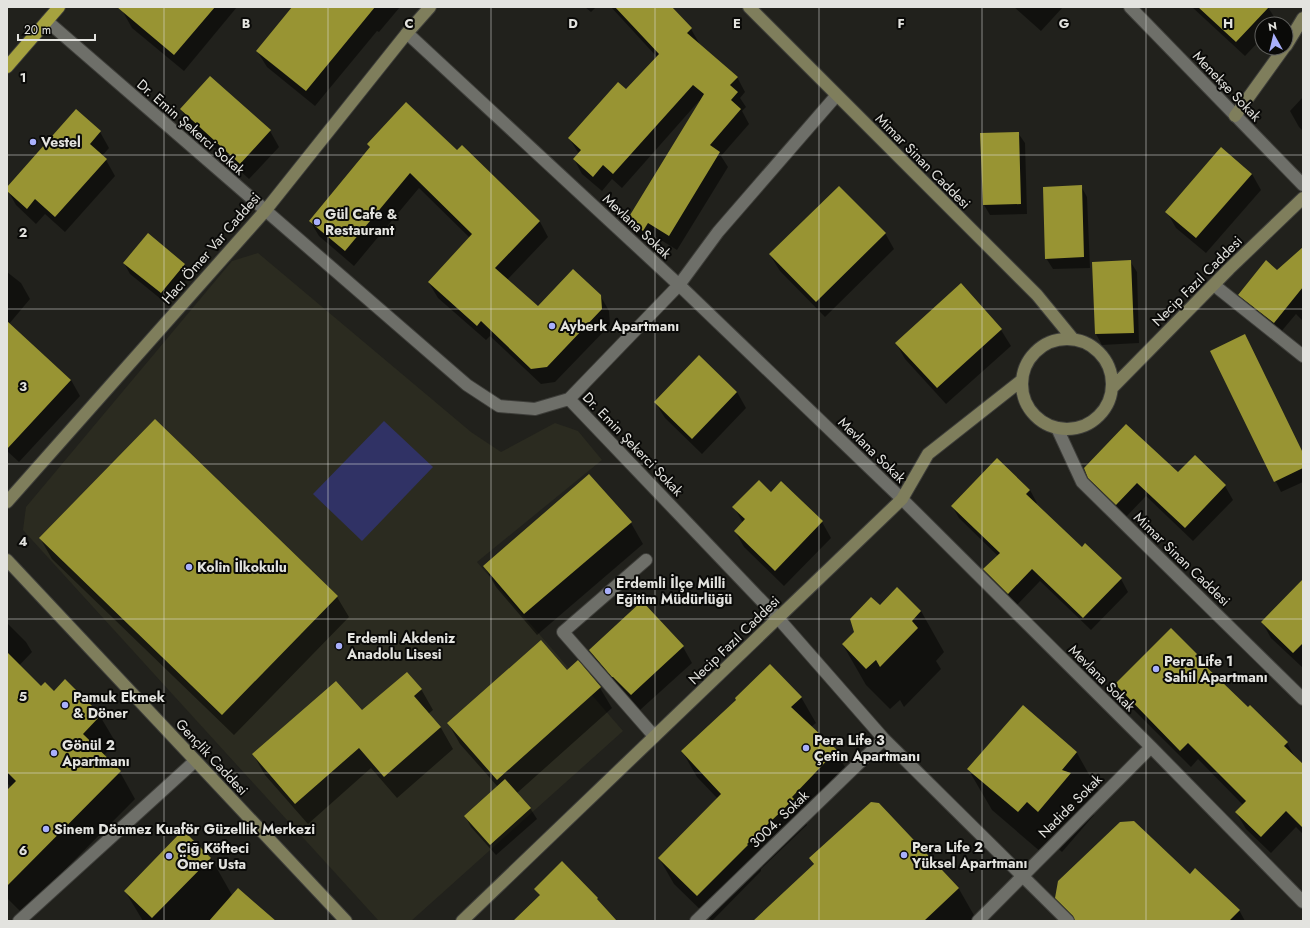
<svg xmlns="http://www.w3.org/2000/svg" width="1310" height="928" viewBox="0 0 1310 928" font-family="Jost,sans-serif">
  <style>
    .built { fill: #2b2b20 }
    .green { fill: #303265 }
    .shadow { fill: #0007 }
    .building { fill: #989433 }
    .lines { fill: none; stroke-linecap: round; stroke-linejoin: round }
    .lane-casing { stroke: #3e3e3a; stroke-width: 14 }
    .street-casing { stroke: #3e3e3a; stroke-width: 14 }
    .secondary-casing { stroke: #3e3e3a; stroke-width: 14 }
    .highway-casing { stroke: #3e3e3a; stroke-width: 14 }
    .lane { stroke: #6e6f69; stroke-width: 12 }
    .street { stroke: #6e6f69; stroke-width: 12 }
    .secondary { stroke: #7f7e5c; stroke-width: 12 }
    .highway { stroke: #a6a23f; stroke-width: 12 }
    .grid { fill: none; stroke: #e3e3df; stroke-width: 1; stroke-opacity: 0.55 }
    .poi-dot { fill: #a9b0fc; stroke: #0a0a08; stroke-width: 1.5 }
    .labels { text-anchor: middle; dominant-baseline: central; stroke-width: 4; stroke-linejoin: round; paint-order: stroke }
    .street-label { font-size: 14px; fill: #e3e3df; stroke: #0a0a08 }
    .poi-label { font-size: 14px; font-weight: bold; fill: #e3e3df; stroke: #0a0a08; text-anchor: start }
    .grid-label { font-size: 13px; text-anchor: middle; font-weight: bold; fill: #e3e3df; stroke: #0a0a08; stroke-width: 4; stroke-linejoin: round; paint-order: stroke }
  </style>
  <rect width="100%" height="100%" fill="#21211c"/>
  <path class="built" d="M258,253L471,432L501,452L555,423L578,431L602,460L477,562L623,731L411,921L378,920L23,530L26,507L232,261Z"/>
  <path class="green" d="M384,421L433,467L362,541L313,494Z"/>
  <path class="shadow" d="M127,7H237L184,71L132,28L123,12Z
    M293,7H400L379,32L377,31L315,106L267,67L257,51Z
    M585,7H596L591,12Z
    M611,7H671L691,29L699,43L698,44L737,77L745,92L740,98L746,107L742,111L749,124L721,156L728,167L677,250L656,237L652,245L636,235L628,220L700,102L699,101L622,188L612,179L602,191L582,174L574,159L579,154L569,138L626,91L657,57Z
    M1014,7H1063L1041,31Z
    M1192,7H1268L1277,22L1275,24H1262V38L1245,56Z
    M1303,97V131L1299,127L1290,111Z
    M181,109L270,131L279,147L249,179L190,125Z
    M100,132L109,148L102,156L106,160L115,176L65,232L45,214L36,224L16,205L7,189Z
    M1018,133L1025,143L1027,214L990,215L984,205Z
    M368,144L457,152L462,147L540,222L548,237L507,280L538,307L600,295L609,311L610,325L555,382L541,384L490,336L486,340L438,298L429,283L470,238L419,188L354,266L319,236L310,221L370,148Z
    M1252,174L1261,190L1206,253L1176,228L1167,212Z
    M1081,186L1087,197L1090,268L1053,269L1046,258Z
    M885,233L894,249L825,317L780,271L770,255Z
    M1303,248V321L1296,314L1280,333L1245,305L1239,295L1277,271Z
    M1130,261L1137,272L1139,343L1102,345L1096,334Z
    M124,263L184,264L190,275L167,304L130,274Z
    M7,272L21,283L30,299L9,324L71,380L80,396L19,462L7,451Z
    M961,284L1001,330L1011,346L946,404L905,359L896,343Z
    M1212,352L1303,453V482L1281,492Z
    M699,357L737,392L746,408L702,454L665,418L655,402Z
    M1195,456L1225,486L1233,500L1193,541L1146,496L1125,518L1097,491L1089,477L1178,474Z
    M781,483L822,522L831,538L784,586L744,547L735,531L743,523L734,507L771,493Z
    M1030,490L1037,503L1035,504L1082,548L1121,579L1128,592L1091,630L1040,581L1016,606L992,582L985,570L998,556L959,518L952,506Z
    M631,523L643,544L537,635L496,587L484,566Z
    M40,538L337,597L349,617L234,735L52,559Z
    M1303,580V668L1271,638L1262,622Z
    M897,589L921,611L944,652L936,661L941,669L904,707L900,700L890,709L866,685L843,645Z
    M7,623L26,642L32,652L12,673L7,668Z
    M683,647L692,663L640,710L599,666L590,650Z
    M1196,655L1201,663L1248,709L1287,743L1296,759L1303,765V834L1296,827L1271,853L1246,829L1236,812L1243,805L1198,759L1191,767L1125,701L1116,684Z
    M578,662L600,688L612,708L517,793L530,808L537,819L496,855L471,827L465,816L498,787L460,744L448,723L567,671Z
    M65,680L100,716L116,743L103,756L120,772L135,799L22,913L7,898V791L11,787L7,783V699L41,688L54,692Z
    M421,689L433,710L428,714L441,728L453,749L397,798L371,768L308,824L265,775L253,754Z
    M801,697L816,723L811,727L836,751L850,776L806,823L807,825L761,869V871L712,921L674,884L659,858L718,799L697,777L682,751Z
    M1023,707L1077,753L1100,794L1089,806L1094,815L1062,852L1051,842L1042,853L992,810L968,769Z
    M879,803L959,889L975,917L971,921H762L814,865L810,858Z
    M211,858L232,895L274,921H143L125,891Z
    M1190,875L1239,910L1245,921H1074L1064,912L1056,898Z"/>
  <path class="building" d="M117,7H215L174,55Z
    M292,7H375L306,91L256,51Z
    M615,7H672L692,28L687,33L738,77L730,85L738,92L731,100L741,109L710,145L720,152L669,236L648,223L643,231L627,220L704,94L693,85L613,174L603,165L593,177L573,159L581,150L568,138L618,82L626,89L659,54Z
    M1198,7H1269L1236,42Z
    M210,76L271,130L240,164L180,109Z
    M406,102L457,150L462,145L540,221L495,268L538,306L573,269L601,295L602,309L547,367L531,369L481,321L477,326L428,282L472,234L410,173L345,251L309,221L370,147L367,144Z
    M76,109L101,131L90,144L107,159L55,217L35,199L27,209L7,191V187Z
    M1019,132L1021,204L983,205L980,133Z
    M1221,147L1252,174L1196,238L1165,212Z
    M1082,185L1084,257L1045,259L1043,187Z
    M839,186L886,233L816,302L769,254Z
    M148,233L185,264L161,293L123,263Z
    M1303,247V287L1274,323L1238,295L1266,260L1277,270Z
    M1131,260L1134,333L1095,334L1092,262Z
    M961,283L1002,329L937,388L895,343Z
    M7,321L71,380L7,449Z
    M1245,334L1303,453V468L1274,482L1210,351Z
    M699,355L737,392L692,439L654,402Z
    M155,419L338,596L222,715L39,538Z
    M1126,424L1178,472L1195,455L1226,485L1185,528L1137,483L1116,505L1088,478L1084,468Z
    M997,458L1030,490L1026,494L1082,547L1085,543L1122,578L1083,618L1032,569L1008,594L983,569L1000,553L951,506Z
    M589,474L632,522L524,614L483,566Z
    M759,480L771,492L781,481L823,521L775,571L734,531L745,519L732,507Z
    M1303,579V643L1293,653L1261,622Z
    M897,587L921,611L912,621L918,628L880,667L876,660L866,669L842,644L854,632L850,619L871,597L880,605Z
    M642,601L684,646L631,695L613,677H612L589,650Z
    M1171,628L1197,654L1195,656L1248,707L1250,705L1288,742L1284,746L1303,764V828L1286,811L1261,837L1235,812L1246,801L1188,743L1180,751L1115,684Z
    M541,640L567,670L578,660L601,687L497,780L447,723Z
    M7,652L41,686L45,682L54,691L65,679L101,715L83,734L121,771L7,886V790L16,781L7,772Z
    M770,664L802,697L791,707L837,750L792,797L794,799L747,844L748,845L697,896L658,858L721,794L681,751L736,700L735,698Z
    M407,672L422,689L414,696L441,727L384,777L359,748L295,804L252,754L336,681L362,710Z
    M1023,705L1077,752L1062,770L1071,773L1038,812L1027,802L1018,812L967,769Z
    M505,779L531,808L490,845L464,816Z
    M871,802L879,803L959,888L924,921H753L814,864L809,858Z
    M1134,821L1190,874L1195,868L1240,910L1229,921H1075L1073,916L1055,898L1058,881L1120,822Z
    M183,830L211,858L152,918L124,891Z
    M562,861L598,898L597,899L617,921H513L540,895L534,889Z
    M238,888L276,921H209Z"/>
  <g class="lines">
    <defs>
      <path id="lane" d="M1214,285L1303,356
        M646,560L563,632L654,736"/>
      <path id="street" d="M1130,7L1303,185
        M47,21L467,385L499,406L535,409L569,399L778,618L884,739L1068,921
        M407,33L679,285L902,499L1151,747L1303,902
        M569,399L679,285L718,232L836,96
        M1057,428L1082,482L1303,699
        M19,921L195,761
        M696,921L884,739
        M978,921L1151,747"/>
      <path id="secondary" d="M749,7L1037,295L1073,339
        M1286,46L1303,18
        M1235,116L1284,48
        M1022 384a45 45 0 1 1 90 0a45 45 0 1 1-90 0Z
        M1113,387L1229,269L1303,198
        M7,502L265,211L407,33L430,7
        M7,560L346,921
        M462,921L902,499L928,454L1022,380"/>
      <path id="highway" d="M7,67L59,7"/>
    </defs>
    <use href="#lane" class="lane-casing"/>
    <use href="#street" class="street-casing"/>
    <use href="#secondary" class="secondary-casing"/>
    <use href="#highway" class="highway-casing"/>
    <use href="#lane" class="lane"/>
    <use href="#street" class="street"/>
    <use href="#secondary" class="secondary"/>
    <use href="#highway" class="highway"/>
  </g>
  <path class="grid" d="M164,7V921M328,7V921M491,7V921M655,7V921M819,7V921M982,7V921M1146,7V921M7,155H1303M7,309H1303M7,464H1303M7,619H1303M7,773H1303"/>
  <g class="poi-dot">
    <circle cx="33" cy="142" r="4"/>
    <circle cx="317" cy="222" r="4"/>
    <circle cx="552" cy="326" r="4"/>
    <circle cx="189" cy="567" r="4"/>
    <circle cx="608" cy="591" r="4"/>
    <circle cx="339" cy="646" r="4"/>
    <circle cx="1156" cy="669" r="4"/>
    <circle cx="65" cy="705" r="4"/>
    <circle cx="806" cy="748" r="4"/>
    <circle cx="54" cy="753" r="4"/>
    <circle cx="46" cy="829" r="4"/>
    <circle cx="904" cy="855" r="4"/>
    <circle cx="169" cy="856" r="4"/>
  </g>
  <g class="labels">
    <g class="street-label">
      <text transform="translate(1227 86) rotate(46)">Menekşe Sokak</text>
      <text transform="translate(191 127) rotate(41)">Dr. Emin Şekerci Sokak</text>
      <text transform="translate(923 161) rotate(45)">Mimar Sinan Caddesi</text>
      <text transform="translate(637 226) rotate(43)">Mevlana Sokak</text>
      <text transform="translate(211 248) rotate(-49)">Hacı Ömer Var Caddesi</text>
      <text transform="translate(1197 281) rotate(-45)">Necip Fazıl Caddesi</text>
      <text transform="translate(633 444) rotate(46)">Dr. Emin Şekerci Sokak</text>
      <text transform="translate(872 450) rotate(44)">Mevlana Sokak</text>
      <text transform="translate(1182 559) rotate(44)">Mimar Sinan Caddesi</text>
      <text transform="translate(734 640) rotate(-44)">Necip Fazıl Caddesi</text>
      <text transform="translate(1102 678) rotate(45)">Mevlana Sokak</text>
      <text transform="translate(212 757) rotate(47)">Gençlik Caddesi</text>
      <text transform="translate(1070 806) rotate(-45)">Nadide Sokak</text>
      <text transform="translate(779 819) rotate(-44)">3004. Sokak</text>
    </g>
    <g class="poi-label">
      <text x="41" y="142">Vestel</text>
      <text x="325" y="214">Gül Cafe &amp;<tspan x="325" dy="16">Restaurant</tspan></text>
      <text x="560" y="326">Ayberk Apartmanı</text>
      <text x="197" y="567">Kolin İlkokulu</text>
      <text x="616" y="583">Erdemli İlçe Milli<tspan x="616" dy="16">Eğitim Müdürlüğü</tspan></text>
      <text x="347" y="638">Erdemli Akdeniz<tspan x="347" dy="16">Anadolu Lisesi</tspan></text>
      <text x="1164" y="661">Pera Life 1<tspan x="1164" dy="16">Sahil Apartmanı</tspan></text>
      <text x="73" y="697">Pamuk Ekmek<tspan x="73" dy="16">&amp; Döner</tspan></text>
      <text x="814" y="740">Pera Life 3<tspan x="814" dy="16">Çetin Apartmanı</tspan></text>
      <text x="62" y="745">Gönül 2<tspan x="62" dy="16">Apartmanı</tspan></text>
      <text x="54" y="829">Sinem Dönmez Kuaför Güzellik Merkezi</text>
      <text x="912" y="847">Pera Life 2<tspan x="912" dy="16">Yüksel Apartmanı</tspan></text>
      <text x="177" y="848">Çiğ Köfteci<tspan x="177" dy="16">Ömer Usta</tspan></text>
    </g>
  </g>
  <g class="grid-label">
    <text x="246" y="28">B</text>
    <text x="409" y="28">C</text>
    <text x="573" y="28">D</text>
    <text x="737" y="28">E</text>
    <text x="901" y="28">F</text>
    <text x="1064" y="28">G</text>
    <text x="1228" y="28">H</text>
    <text x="23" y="82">1</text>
    <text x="23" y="237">2</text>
    <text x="23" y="391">3</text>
    <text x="23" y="546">4</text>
    <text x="23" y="701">5</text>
    <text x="23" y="855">6</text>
  </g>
  <rect width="1310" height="928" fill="none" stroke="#e3e3df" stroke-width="16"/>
  <g transform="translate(1274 36) rotate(352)"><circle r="19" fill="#0a0a08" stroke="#61615e"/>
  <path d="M0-3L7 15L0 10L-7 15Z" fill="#a9b0fc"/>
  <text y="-6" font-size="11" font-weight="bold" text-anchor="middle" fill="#e3e3df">N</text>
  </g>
  <path d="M18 34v6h77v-6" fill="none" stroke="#e3e3df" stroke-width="2"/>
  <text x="24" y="34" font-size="12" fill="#e3e3df" stroke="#0a0a08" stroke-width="3" paint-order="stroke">20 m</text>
</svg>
